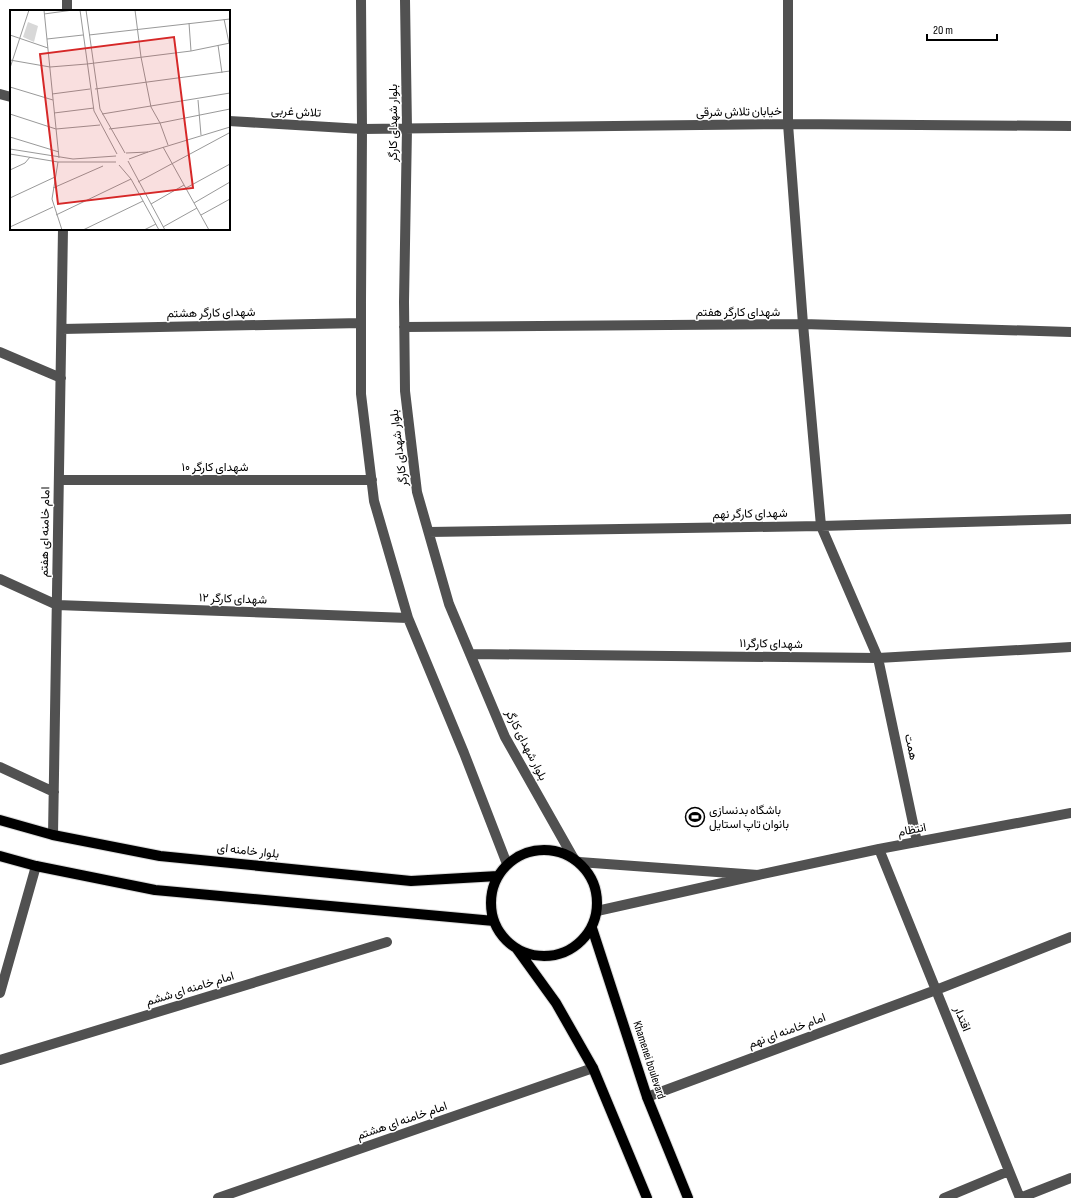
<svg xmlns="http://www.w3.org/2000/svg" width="1071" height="1198" viewBox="0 0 1071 1198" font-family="'Sofia Sans Condensed',Vazirmatn,sans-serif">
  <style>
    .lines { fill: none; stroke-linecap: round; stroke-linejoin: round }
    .major-casing { stroke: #dbdbdb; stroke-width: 12 }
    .minor { stroke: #515151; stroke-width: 10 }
    .major { stroke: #000; stroke-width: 10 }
    .labels { text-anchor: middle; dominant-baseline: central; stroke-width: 3; stroke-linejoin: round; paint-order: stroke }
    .street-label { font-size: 12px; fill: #000; stroke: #fff }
    .poi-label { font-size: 12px; fill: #000; stroke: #fff; text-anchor: start }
    .inset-road { fill: none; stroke: #999; stroke-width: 1 }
    .view { fill: #d62828; fill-opacity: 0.15; stroke: #d62828; stroke-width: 2 }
    .inset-edge { fill: none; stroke: #000; stroke-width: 2 }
  </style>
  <rect width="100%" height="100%" fill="#fff"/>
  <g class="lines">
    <defs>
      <path id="major" d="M0,820L53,835L160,856L411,881L498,876
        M491 903a53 53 0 1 1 106 0a53 53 0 1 1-106 0Z
        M0,856L36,866L155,890L494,921
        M592,928L647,1097L688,1198
        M517,949L556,1003L593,1068L647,1198"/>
    </defs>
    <use href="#major" class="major-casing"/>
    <path class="minor" d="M361,0L362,129L361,303V394L374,501L408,618L464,753L507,864
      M405,0L407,128L404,302L405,391L417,492L449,604L505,737L574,859
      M788,0V124L803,324L821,526L878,658L917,842
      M67,11V0
      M0,94L11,97
      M229,121L362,129L788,124L1071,126
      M404,327L803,324L1071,332
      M62,329L361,323
      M0,352L61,378
      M59,480H372
      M429,532L821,526L1071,519
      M0,579L57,605L408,618
      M470,654L878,658L1071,647
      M0,767L54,792
      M53,835L63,229
      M879,849L1020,1198
      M579,862L758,875L597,911
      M758,875L879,849L1071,813
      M0,993L36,866
      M0,1060L387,942
      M647,1097L936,990L1071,937
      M218,1198L593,1068
      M944,1198L1009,1171
      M1020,1198L1071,1178"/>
    <use href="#major" class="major"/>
  </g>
  <defs>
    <symbol id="stadium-ring" viewBox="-11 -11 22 22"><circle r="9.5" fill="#fff" stroke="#000" stroke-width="1.5"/><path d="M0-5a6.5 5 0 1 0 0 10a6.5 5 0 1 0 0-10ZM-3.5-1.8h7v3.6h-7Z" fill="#000"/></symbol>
  </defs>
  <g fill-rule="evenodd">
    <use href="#stadium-ring" x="684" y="806" width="22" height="22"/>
  </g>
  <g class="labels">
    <g class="street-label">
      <text transform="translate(296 112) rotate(3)">تلاش غربی</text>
      <text transform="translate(739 112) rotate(-1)">خیابان تلاش شرقی</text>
      <text transform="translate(393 123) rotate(-90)">بلوار شهدای کارگر</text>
      <text x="738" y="312">شهدای کارگر هفتم</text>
      <text transform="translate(211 313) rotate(-1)">شهدای کارگر هشتم</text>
      <text transform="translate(399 448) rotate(-97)">بلوار شهدای کارگر</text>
      <text x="215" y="467">شهدای کارگر ۱۰</text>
      <text transform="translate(750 514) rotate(-1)">شهدای کارگر نهم</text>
      <text transform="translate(45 532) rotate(-89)">امام خامنه ای هفتم</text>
      <text transform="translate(233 599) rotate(2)">شهدای کارگر ۱۲</text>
      <text transform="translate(771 644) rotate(1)">شهدای کارگر۱۱</text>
      <text transform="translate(526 745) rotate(63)">بلوار شهدای کارگر</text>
      <text transform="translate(911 747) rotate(78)">همت</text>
      <text transform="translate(912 830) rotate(-11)">انتظام</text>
      <text transform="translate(248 851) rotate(6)">بلوار خامنه ای</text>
      <text transform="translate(190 989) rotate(-17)">امام خامنه ای ششم</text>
      <text transform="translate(962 1019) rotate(68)">اقتدار</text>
      <text transform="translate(787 1031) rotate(-20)">امام خامنه ای نهم</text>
      <text transform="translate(649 1060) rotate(72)">Khamenei boulevard</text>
      <text transform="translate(402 1121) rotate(-19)">امام خامنه ای هشتم</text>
    </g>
    <g class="poi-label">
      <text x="709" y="810">باشگاه بدنسازی<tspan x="709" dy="14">بانوان تاپ استایل</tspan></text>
    </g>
  </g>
  <g transform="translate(10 10)">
    <rect width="220" height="220" fill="#fff"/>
    <path d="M18,12L28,16L24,32L13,27Z" fill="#d8d8d8"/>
    <path class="inset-road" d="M34,0L49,148M70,0L84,101L107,144M76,0L90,99L115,143M125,0L131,47L141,97L150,113L158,135M34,4L63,0M214,9L219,33M179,13L181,41M0,25L38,38M79,25L220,9M37,29L73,25M208,35L212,63M0,50L40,57L77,54L181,41L220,33M0,58L19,0M0,77L43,90M85,79L220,61M42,84L80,79M188,90L191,125M44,103L84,98M0,104L46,119L90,115M92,104L220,83M99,119L150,113L220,99M0,127L49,142M153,137L199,220M0,139L63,149L106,146M138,142L220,117M116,143L138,142L119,149M0,144L48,152H106M118,151L155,220M48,152L42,189L52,220M109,155L121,169L149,220M0,160L15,153L20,147M128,172L219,123M43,178L93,156M176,178L220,154M0,188L45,167M184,193L220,172M141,194L174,175M46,205L121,169M191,205L220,189M0,217L43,197M153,217L187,198M73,220L133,191M134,220L146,214"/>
    <path class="view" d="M164,27L183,178L48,194L30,44Z"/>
    <rect width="220" height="220" class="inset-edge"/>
  </g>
  <path d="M927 34v6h70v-6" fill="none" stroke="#000000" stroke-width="2"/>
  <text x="933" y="34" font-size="12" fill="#000000" stroke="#ffffff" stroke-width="3" paint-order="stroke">20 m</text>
</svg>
